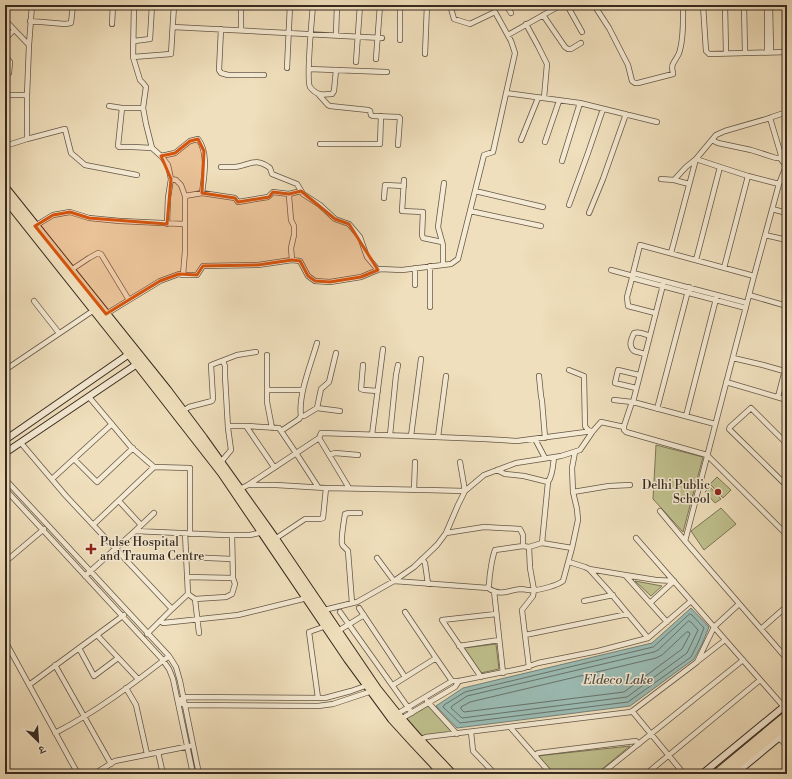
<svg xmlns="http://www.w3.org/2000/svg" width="792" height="779" viewBox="0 0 792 779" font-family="'Libre Bodoni','Noto Serif Devanagari',serif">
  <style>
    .green { fill: #bfc08d; stroke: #7a7556 }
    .water { fill: #9bbcb5; stroke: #738279 }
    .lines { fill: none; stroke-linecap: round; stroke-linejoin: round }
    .shore { stroke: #68736a; stroke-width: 1 }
    .street-casing { stroke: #645747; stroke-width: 6 }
    .secondary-casing { stroke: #362a20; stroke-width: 8 }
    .highway-casing { stroke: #362a20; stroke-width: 10 }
    .street { stroke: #f5ead3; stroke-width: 4.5 }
    .secondary { stroke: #f5ead3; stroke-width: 6 }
    .highway { stroke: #f0dfbc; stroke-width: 8 }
    .marked { fill: #d6540e; fill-opacity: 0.2; stroke: #d6540e; stroke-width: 3; stroke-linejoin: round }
    .poi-dot { fill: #8f2418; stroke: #f5ead3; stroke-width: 1.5 }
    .labels { text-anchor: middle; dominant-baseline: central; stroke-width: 3; stroke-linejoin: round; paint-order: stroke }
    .poi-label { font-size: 12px; fill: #362a20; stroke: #f5ead3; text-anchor: end }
    .water-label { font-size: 13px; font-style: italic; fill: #4f4e45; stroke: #f5ead3 }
  </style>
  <rect width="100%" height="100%" fill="#f0dfbc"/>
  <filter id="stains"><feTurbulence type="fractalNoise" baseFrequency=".005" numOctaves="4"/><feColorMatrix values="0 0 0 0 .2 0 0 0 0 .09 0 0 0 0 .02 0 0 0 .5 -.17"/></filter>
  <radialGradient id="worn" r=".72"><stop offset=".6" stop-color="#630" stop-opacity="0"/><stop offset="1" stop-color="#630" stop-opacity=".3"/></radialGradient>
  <path class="green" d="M656,445L703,457L683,532L653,499Z
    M717,477L731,490L723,498L710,484Z
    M710,487L721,499L715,503L705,492Z
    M721,508L736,524L704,550L691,531Z
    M635,581L662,586L651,596Z
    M496,644L499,669L481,673L464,648Z
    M428,706L454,732L419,737L404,720Z
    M630,746L596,774H554L537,756Z"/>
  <path class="water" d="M691,608L709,627L702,644L694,659L630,706L457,728L436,706L463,688L652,643Z"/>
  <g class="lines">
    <path class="shore" d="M690,614L692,615L704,628L698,643L691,657L628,702L460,723L443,707L444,705L465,692L653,647Z
      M689,621L691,622L698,630L687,653L627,697L462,718L451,708L452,706L467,696L654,652L658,650Z
      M687,632H689L690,634L682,649L624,692L464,712L461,709V707L470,702L656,658L662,655Z"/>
    <defs>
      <path id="street" d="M134,5L133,57L171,54L174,5
        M313,5C312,17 306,80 310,87C317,96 323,95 332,94L334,91L336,70
        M506,5L511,13
        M567,5L582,32
        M594,5L609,28L628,65L632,81L635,83H638L673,74C673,71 671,67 673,64C675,59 679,56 680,50C684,35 683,20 683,5
        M703,5L706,51L709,54L787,52
        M725,5L726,53
        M744,5L745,53
        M767,5V52
        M770,5L771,52
        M543,15L565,47L568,49H571L581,43
        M5,20L29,45L32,5
        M30,21L65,24L71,23L73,5
        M112,24L113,5
        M526,24L538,46L547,64L544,98
        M173,27L382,38
        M221,29L219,70L221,73L228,75H264
        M241,30V5
        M336,35L337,5
        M508,35L561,5
        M5,39L14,30
        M400,40V5
        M134,41L150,39L152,5
        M425,54L427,5
        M5,56L10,62L9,73H5
        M133,57L140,80L143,83L146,87L143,108L146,124L152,148L161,156L168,165L171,179L168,198L167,224
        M376,59L380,5
        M356,62L360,5
        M287,68L290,5
        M309,69L387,72
        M506,93L580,103L657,122
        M5,95H27
        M319,95L328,105L330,106L368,110L370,111L371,115L373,116L399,117L400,118L398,145
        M109,106L122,108H143
        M122,108L118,146L119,147H133L152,148
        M27,139V95L29,45
        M521,140L538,98
        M712,140L718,143L751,150L776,158H780
        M545,142L559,101
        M320,144H380L381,116
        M5,146L27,139L65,129L71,153L85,165L137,175
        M161,156L175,153L190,141L198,139C209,153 204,176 202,193
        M562,161L580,103
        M221,167C226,167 231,167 235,167C250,165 255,157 270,168L272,174L297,184L303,194L320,205L335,219L349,224L360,237L367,257L378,270
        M171,179L176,180L181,185L185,196V251L183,275
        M661,179L674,180
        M404,180L402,211L423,212L422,235L423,238L442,242
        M689,184L674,180L686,167L696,159L716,135L725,131L770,118L772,117L787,112
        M475,191L543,207
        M185,196L202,193L235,198L238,202L268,197L273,192L289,194L301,191
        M289,196L291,220L294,226V235L291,248L292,260
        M384,198L385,185L404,186
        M569,205L588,153L603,109
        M772,209L787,213
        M470,211L541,226
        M589,213L603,179L626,114
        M35,226L53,215L70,212L89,218L120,221L184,224
        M765,235L787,240
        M671,253L696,159L720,167
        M696,260L720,167L748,176
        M443,265V245L438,227L444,183
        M415,268V285
        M724,268L748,176L779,184
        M71,270L89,258L98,253L101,254L129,300
        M611,270L633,276
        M633,273L632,278L746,308
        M632,278L627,297L628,306L655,313
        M664,281L633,402L715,424
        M749,295L787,306
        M34,301L59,333
        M747,303L633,273L640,245L754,276
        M430,307V266
        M106,314L160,281L179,274L183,275H197L203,266L258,265L292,260L300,261L308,276L315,281L330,282L361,277L380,269L402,270L451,264L458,259L484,155L493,152L515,53L511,41L495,12L470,24L454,19L450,5
        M645,354L634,351C628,345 631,340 634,333C639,331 644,334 650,336
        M267,355V402L272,428
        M733,358L763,365L784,371
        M363,365L361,389L364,390L378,391
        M5,370L94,310
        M569,370L584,376L585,426L588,430L591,431
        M539,376L541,396L542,401L545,438
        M726,382L787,400
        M636,388L615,383L618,370L639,375
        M267,390H303
        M89,397L131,447L154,467
        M778,397L787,362
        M614,400L632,402
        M633,402H632L624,426V430L626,432L707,455L787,535
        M317,408L321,389L329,382L336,353
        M657,409L689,287
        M183,411L189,407L212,401L213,399L211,365L237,355L256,352
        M301,416C298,395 311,364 317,343
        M686,416L717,295
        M228,426H246
        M281,431L299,419L301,416H304L317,408L340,411
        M372,435L383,349
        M390,435L396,375L398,365
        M411,436L484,439L517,441L593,431
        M438,437L446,376
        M319,438L321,433L411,436L421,359
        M535,439L545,458
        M21,443L66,496L172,609
        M787,444L751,408L730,427L729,429L787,486
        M329,455L335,453L358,455
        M74,459L97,482L133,448
        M221,462L231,450L228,428L225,376V366L223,361
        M460,462L465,491
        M274,467L246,426L279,428L296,453L318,487
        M497,470L505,474L524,476L548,482
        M5,479L169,656L176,667L180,681L199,774
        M52,479L112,424
        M248,485L319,438L349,488
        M5,489L162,659L169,669L173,679L193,774
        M240,489L248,485H276L326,488L426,490L465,491
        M414,490L415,462
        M573,492L609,486L630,485
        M119,501L141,525
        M660,511L685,541L787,659
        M93,525L154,467L190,468V534
        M135,531L224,535H250L263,532
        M446,533L484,527L520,529L523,535V546
        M636,538L784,707
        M275,539L305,519H320L323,518L326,488
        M685,541L754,276L779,184L786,166L780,158L781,155L770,118
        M542,543L548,482C553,475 553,465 554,457
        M529,547L530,568L534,590L533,596L522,610L525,635L628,614L648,638
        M186,557L232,559
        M377,558L394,581L488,588C490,583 489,579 490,574C491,566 492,558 495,550L523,546L529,547L542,543L572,548
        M422,559L425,563L428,584
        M5,562L44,529
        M569,562L585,567L589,569L625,575L667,622
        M589,569L608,590L628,614
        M625,575L656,580L674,581L650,603
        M85,576L135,531L154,513
        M187,577L233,578
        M488,588C501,597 508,590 521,589C525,589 529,591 534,590C541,590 558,585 563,581L572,548L578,520L577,509L573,492L572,468L575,452
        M494,591L503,673
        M188,594L195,599L199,633
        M195,599L226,597L232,594L235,584L233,578L232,535
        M584,601L613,595
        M352,603L348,551C346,548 343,547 342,544C341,539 344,520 345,514L349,513H360
        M359,608L405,677
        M324,610L357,602L394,581L414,567L437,545L446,533L458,505L465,491L484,475L516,463L561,456L580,450L593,431L601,422L624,427
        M340,612L412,713
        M405,612L436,658L452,681
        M160,621L163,623L238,615L307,598
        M761,629L787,606
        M338,631L364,615
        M147,634L172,609L188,594L185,533
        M97,635L138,679
        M525,635L529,667
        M5,641L78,774
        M459,646L499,640
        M79,648L94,676L118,658
        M698,661L725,640
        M55,665L111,764
        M481,677L442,620L496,614
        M29,685L124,615
        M368,685L351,691L325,698L183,697L178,702L185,705L318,706L333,704L372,691
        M393,685L436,658
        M126,688L136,705L147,754
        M318,698L309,632L326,626
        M427,701L457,734
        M632,711L684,774
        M397,714L452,681H459L524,668L538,663L598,651L648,638L691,601
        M401,719L455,687L459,681
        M510,727L551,774
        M471,732L473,751L495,774
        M55,733C96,712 133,684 169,656
        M779,738L787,746
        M419,740L426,737L631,712L697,662L714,627L739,604
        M158,752L163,774
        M535,756L538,753L636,741L639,744
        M94,774L115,761L190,746
        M601,774L743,660
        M646,774L760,680"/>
      <path id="secondary" d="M786,166L787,165
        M5,440L132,352
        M5,453L140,362
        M702,774L787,704
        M735,774L787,731"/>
      <path id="highway" d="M5,188L167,390L203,438L275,539L377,689L397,714L417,737L452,774
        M5,198L137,364L222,473L348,659L392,719L412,741L443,774
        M716,774L787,715
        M726,774L787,724"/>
    </defs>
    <use href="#street" class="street-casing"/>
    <use href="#secondary" class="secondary-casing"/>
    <use href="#highway" class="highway-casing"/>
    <use href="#street" class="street"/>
    <use href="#secondary" class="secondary"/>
    <use href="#highway" class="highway"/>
  </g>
  <path class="marked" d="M198,139L204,151L202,193L235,198L238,202L269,197L273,192L289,194L301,191L335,219L349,224L378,270L361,277L330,282L315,281L308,276L300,261L292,260L258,265L203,266L197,275L179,274L160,281L106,314L35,226L53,215L70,212L89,218L167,224L171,179L161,156L175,153L190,141Z"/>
  <g class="poi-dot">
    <circle cx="718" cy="492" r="4"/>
    <path d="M89 543h4v4h4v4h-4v4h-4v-4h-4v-4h4z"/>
  </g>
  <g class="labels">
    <g class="poi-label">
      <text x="710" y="485">Delhi Public<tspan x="710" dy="14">School</tspan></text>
      <text x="100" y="542" text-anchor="start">Pulse Hospital<tspan x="100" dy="14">and Trauma Centre</tspan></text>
    </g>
    <g class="water-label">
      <text x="618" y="680">Eldeco Lake</text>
    </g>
  </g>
  <rect width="792" height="779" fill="none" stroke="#f0dfbc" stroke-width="20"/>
  <rect x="6" y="6" width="780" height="767" fill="none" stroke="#362a20" stroke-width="2"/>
  <rect x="10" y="10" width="772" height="759" fill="none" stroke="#362a20"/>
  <g transform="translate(38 741) rotate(155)" stroke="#f5ead3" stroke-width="3" paint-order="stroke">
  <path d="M0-3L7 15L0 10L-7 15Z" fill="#362a20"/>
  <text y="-6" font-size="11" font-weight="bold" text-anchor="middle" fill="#362a20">उ</text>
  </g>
  <rect width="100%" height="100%" filter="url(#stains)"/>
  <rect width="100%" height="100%" fill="url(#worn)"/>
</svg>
